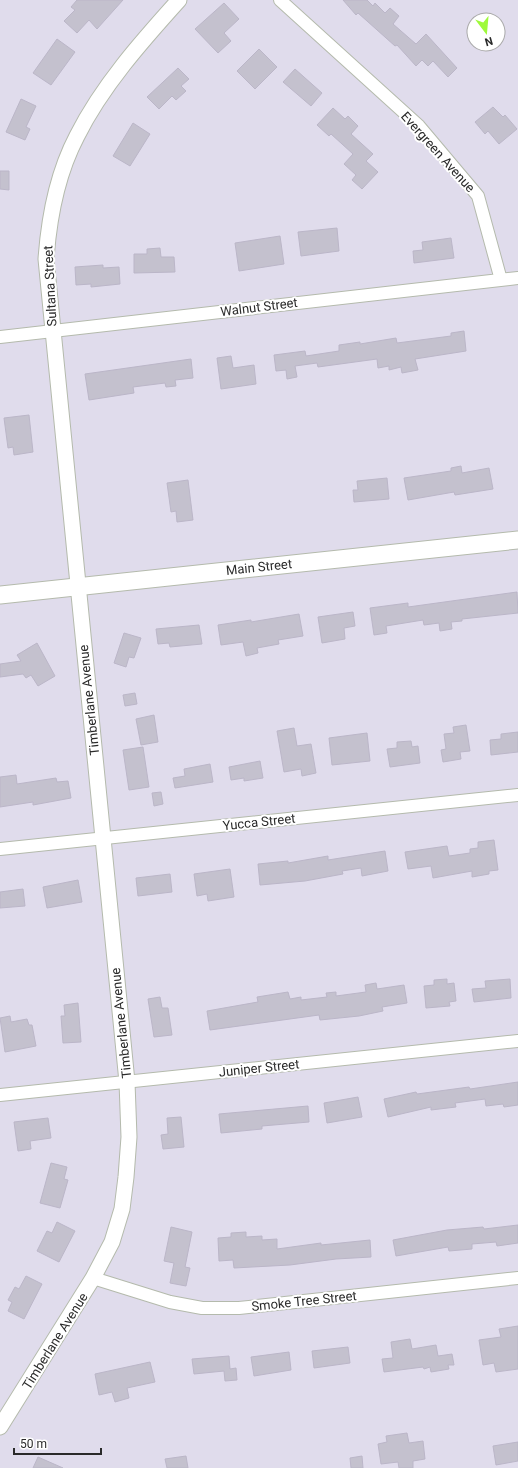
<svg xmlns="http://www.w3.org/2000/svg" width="518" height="1468" viewBox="0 0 518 1468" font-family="Roboto,sans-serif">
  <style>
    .building { fill: #c4c1ce; stroke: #bbb6c8 }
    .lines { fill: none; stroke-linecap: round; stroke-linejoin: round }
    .minor-casing { stroke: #b4baac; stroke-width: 14 }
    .tertiary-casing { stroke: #b4baac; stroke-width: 17 }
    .secondary-casing { stroke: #b4baac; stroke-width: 19 }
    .minor { stroke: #fff; stroke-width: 12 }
    .tertiary { stroke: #fff; stroke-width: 15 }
    .secondary { stroke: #fff; stroke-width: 17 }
    .labels { text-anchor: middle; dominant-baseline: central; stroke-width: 4; stroke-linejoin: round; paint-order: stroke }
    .street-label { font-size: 13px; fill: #2a2a2a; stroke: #fff }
  </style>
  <rect width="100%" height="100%" fill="#e0dcec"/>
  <path class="building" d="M77,0H123L97,29L89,20L77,33L64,21L75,10L71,7Z
    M343,0H367L373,6L375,3L385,13L390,8L399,16L393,24L416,44L426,34L457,68L448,77L433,61L428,66L422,60L416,66L397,45L395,46L358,13L356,15Z
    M224,3L239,19L224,33L231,41L218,53L195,29Z
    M57,39L75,52L51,85L33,73Z
    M259,49L277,67L255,89L237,71Z
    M178,68L189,79L181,86L186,91L176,100L172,96L159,109L147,97Z
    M295,69L322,93L311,106L283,82Z
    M21,99L36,106L26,127L30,129L25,140L6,132Z
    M493,107L503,117L505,115L517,129L499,144L488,131L485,134L475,122Z
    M333,108L345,119L348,116L358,126L351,134L373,154L366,161L378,172L362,189L352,180L356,175L344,164L353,154L331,134L329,136L317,125Z
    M133,123L150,134L130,166L113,156Z
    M0,171H9V190L0,189Z
    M337,228L339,251L301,256L298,232Z
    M280,236L284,264L239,271L235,243Z
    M451,238L454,258L414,263L413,251L423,250L422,242Z
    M160,248L161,257H174L175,272L134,273V254H147V249Z
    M103,265V268L119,267L120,284L91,287V284L76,285L75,267Z
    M464,331L466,351L415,359L418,370L402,373L401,367L389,370V366L378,368L377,359L318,367L317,363L295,366L297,377L287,379L286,370L276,371L274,355L305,351L306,356L339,351V345L360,342V344L396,338L397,343L451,336V333Z
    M231,356L233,368L254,365L256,384L221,389L217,358Z
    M191,359L193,378L175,380L176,386L166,387L165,383L133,387L134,393L89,400L85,374Z
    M29,415L33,452L14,455L13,447L8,448L4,418Z
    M461,466L462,473L489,468L493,489L455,495L454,492L408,500L404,478L451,471V468Z
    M387,478L389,499L354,502L353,490H358L357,481Z
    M188,480L193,520L177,522L176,511L171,512L167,483Z
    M517,592L518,613L462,619V621L451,622L452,629L440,631L439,623L424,625L423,620L386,626L387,633L374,635L370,608L408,603V607Z
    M353,612L355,626L344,628L345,639L322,643L318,617Z
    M299,614L303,636L278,640L279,644L257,648L258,653L246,656L243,642L221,645L218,625L251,620V622Z
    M199,625L202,644L170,647L169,643L158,644L156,629Z
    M124,633L141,638L134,658L129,657L126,667L114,663Z
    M37,643L55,676L38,686L31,675L26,678L23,674L0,677V664L21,661L17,655Z
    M135,693L137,704L125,706L123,695Z
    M154,715L158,742L141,745L136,719Z
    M466,725L470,751L460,752L461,759L443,762L441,750L446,749L444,734L454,733L453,727Z
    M294,728L297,746L311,744L316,773L302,776L301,769L284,772L277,731Z
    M518,732V752L491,755L490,740L501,739V734Z
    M367,733L370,761L332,765L329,738Z
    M411,741L412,747L418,746L420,763L390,767L387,749L397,748V742Z
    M143,747L149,787L129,790L123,750Z
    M260,761L263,778L244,781V778L231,780L229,767Z
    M210,764L213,782L175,788L173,778L185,776L184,769Z
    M16,775L17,784L56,778L57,782L68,781L71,798L33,805V802L0,807V777Z
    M161,792L163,804L154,806L152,793Z
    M494,840L498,870L489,871V874L472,877V871L433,878L431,866L408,869L405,852L447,846L449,856L470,853V849L478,848V842Z
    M385,851L388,871L362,876L361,868L342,871L343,874L305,881L260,885L258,864L288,861V863L328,856V860Z
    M230,869L234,897L208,901L207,894L197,896L194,874Z
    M170,874L172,892L138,896L136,878Z
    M78,880L82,902L47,908L43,887Z
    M23,889L25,906L0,908V892Z
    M447,979V984L454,983L456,1001L449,1002L450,1006L426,1008L424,986L434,985V980Z
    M510,979L511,998L474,1002L472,989L486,988L485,981Z
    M376,983L377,989L404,985L407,1003L382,1007L383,1011L359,1016L320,1020L319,1015L210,1030L207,1011L258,1002L257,997L288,992L290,999L301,997V1000L327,997L326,993L336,992V996L366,992L365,985Z
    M160,997L162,1008H168L172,1035L154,1037L148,999Z
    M78,1003L81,1042L63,1043L61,1016H65L64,1005Z
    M10,1016L11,1022L27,1019L29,1025H32L36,1046L5,1052L0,1018Z
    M518,1082V1105L504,1107L503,1104L486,1106L485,1099L455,1103L456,1107L431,1110V1107L388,1117L384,1099L416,1092L417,1094L469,1087L470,1089Z
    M358,1097L362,1117L327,1123L324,1103Z
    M308,1106L309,1122L262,1126V1129L221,1133L219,1114Z
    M181,1117L184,1147L163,1149L161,1135L168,1134L167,1118Z
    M48,1118L51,1138L30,1141L31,1149L18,1151L14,1122Z
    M51,1163L67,1167L64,1179L68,1180L60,1208L40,1203Z
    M57,1222L75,1231L59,1262L37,1251L47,1231L52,1233Z
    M518,1225V1243L497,1246L496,1242L472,1244V1249L449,1251L448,1247L396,1256L393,1240L447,1230L483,1227L484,1229Z
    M171,1227L192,1232L185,1267L190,1268L186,1286L170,1283L174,1263L164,1261Z
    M246,1232V1237L262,1236V1240L277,1239V1249L321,1243V1245L370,1240L371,1257L336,1259L290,1265L234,1268L233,1260L219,1261L218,1238L231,1237V1233Z
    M26,1276L42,1284L24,1319L8,1311L12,1302L8,1300L15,1287L19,1289Z
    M518,1326V1369L496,1372L494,1363L483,1365L479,1340L501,1337L499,1329Z
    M410,1339L412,1349L436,1345L438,1356L452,1354L454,1365H448L449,1369L431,1372L430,1367L424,1369L423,1367L384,1372L382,1359L393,1358L391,1342Z
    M348,1347L350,1363L314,1368L312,1351Z
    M289,1352L291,1370L254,1376L251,1357Z
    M229,1356L230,1369L236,1368L237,1380L225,1381L224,1371L194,1374L192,1359Z
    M150,1362L155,1382L127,1388L129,1398L115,1402L112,1392L99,1395L95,1374Z
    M407,1433L409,1443L423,1441L425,1459L413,1461V1468H399L398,1462L381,1464L378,1444L387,1442L386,1436Z
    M518,1442V1461L496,1465L493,1446Z
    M186,1456L188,1468H167L165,1459Z
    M362,1456L363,1468H351L350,1458Z
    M38,1457L63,1468H33Z"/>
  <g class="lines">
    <defs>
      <path id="minor" d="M280,0L419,126L478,196L501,280
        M0,337L518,278
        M0,849L518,795
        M0,1095L518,1041
        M93,1278L170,1302L202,1308H239L518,1278"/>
      <path id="tertiary" d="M0,1427L93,1278L112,1242L122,1209L126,1177L129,1137L127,1082L46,259C49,217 57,174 77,136C102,86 142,41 179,0"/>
      <path id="secondary" d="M0,595L518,540"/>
    </defs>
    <use href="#minor" class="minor-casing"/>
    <use href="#tertiary" class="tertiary-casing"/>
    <use href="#secondary" class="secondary-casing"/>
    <use href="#minor" class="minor"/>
    <use href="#tertiary" class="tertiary"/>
    <use href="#secondary" class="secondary"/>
  </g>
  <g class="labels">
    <g class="street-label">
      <text transform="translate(438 152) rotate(48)">Evergreen Avenue</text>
      <text transform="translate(50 286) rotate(-93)">Sultana Street</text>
      <text transform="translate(259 307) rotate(-7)">Walnut Street</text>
      <text transform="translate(259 567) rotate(-6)">Main Street</text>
      <text transform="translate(89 700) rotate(-96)">Timberlane Avenue</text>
      <text transform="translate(259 822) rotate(-6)">Yucca Street</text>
      <text transform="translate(121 1023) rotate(-96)">Timberlane Avenue</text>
      <text transform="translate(259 1068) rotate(-6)">Juniper Street</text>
      <text transform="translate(304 1301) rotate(-6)">Smoke Tree Street</text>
      <text transform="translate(55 1341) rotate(-58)">Timberlane Avenue</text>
    </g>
  </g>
  <g transform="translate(486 32) rotate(164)"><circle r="19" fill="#ffffff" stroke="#aaaaaa"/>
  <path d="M0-3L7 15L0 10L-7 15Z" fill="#9ffa3c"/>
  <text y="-6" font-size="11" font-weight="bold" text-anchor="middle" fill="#2a2a2a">N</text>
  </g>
  <path d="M14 1448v6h87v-6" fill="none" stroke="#2a2a2a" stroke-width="2"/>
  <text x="20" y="1448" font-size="12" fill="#2a2a2a" stroke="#ffffff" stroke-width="3" paint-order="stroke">50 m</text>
</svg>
